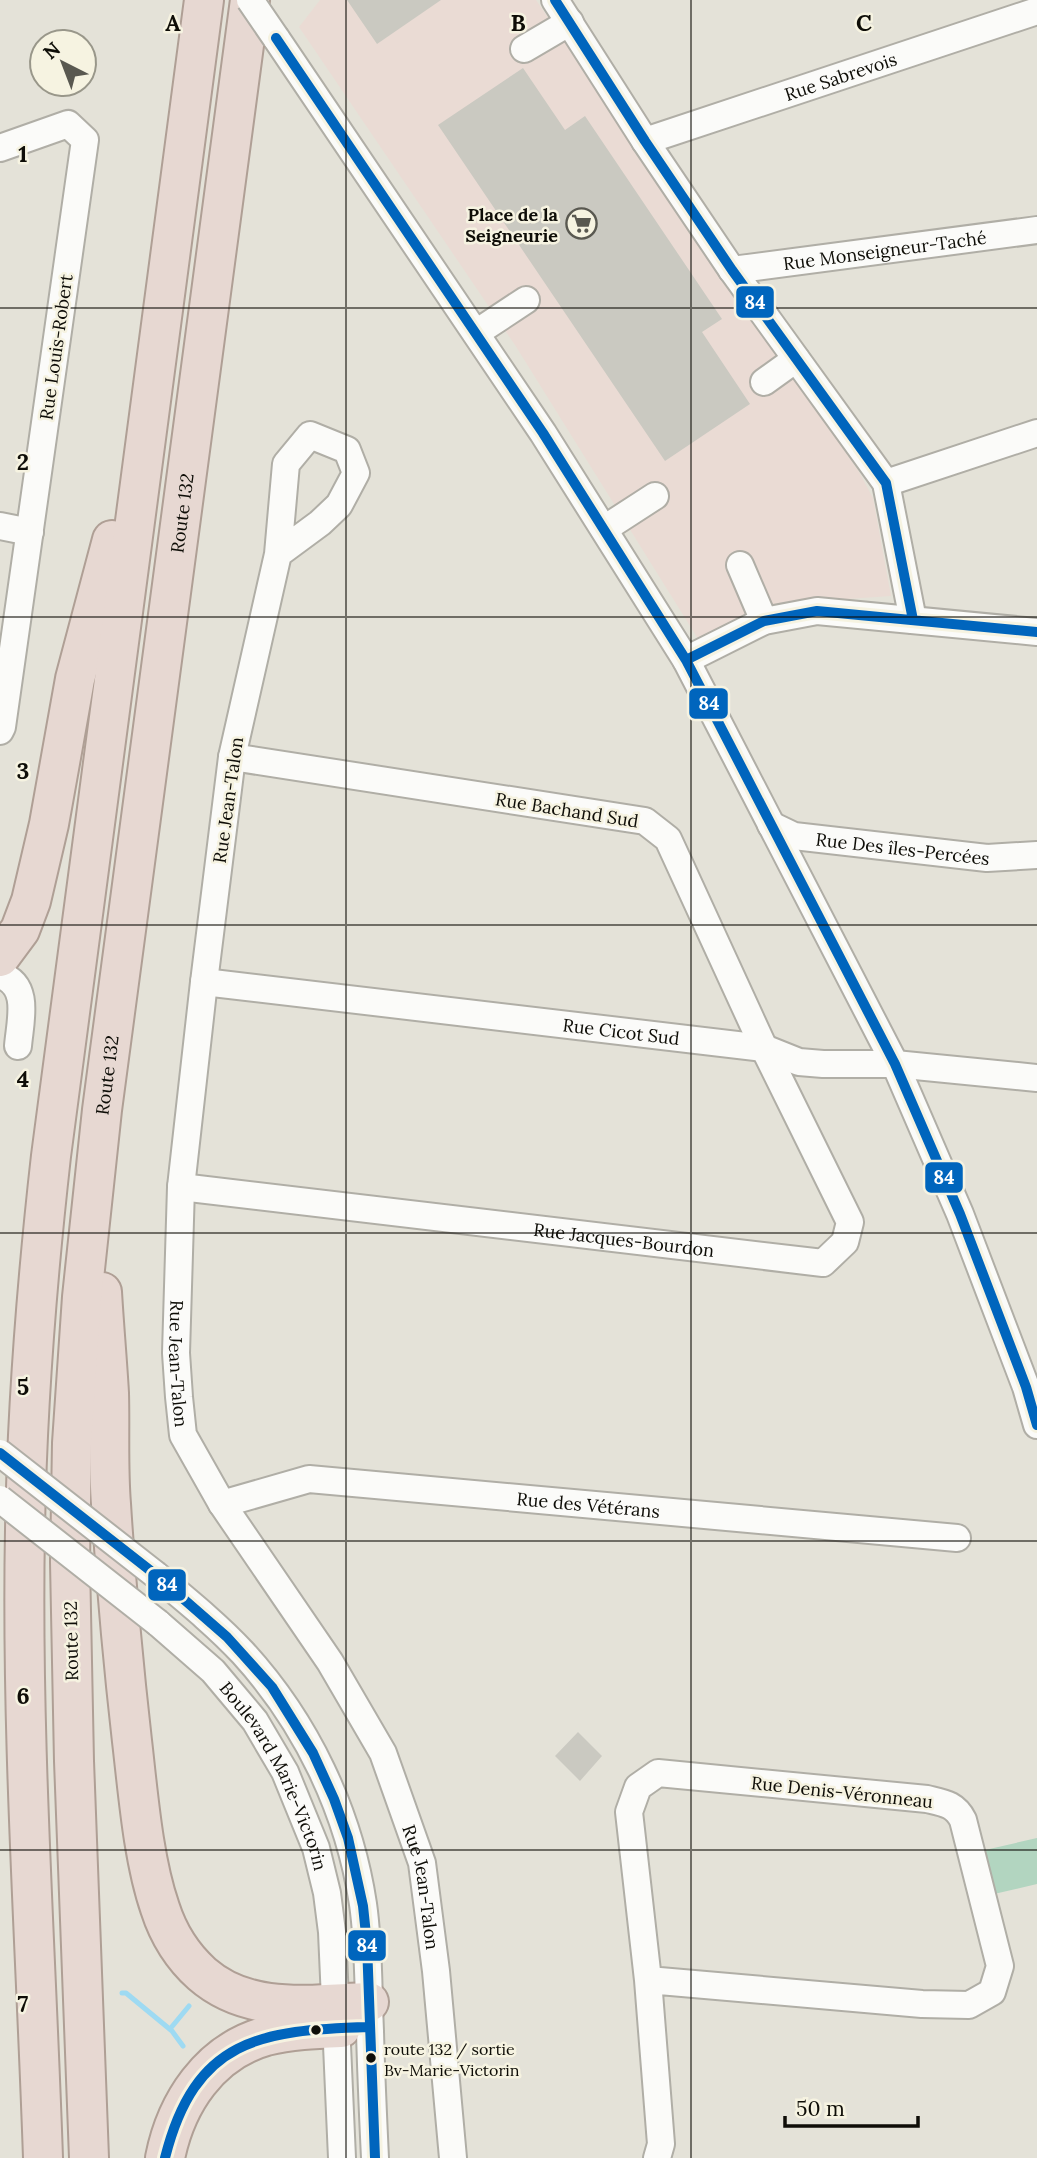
<svg xmlns="http://www.w3.org/2000/svg" width="1037" height="2158" viewBox="0 0 1037 2158" font-family="Lora,serif">
  <style>
    .commercial { fill: #eadbd4 }
    .green { fill: #b2d5c0 }
    .lines { fill: none; stroke-linecap: round; stroke-linejoin: round }
    .stream { stroke: #9edaf2; stroke-width: 5 }
    .building { fill: #cac9c1 }
    .minor-casing { stroke: #b0aea6; stroke-width: 30 }
    .highway-casing { stroke: #af9f95; stroke-width: 42 }
    .minor { stroke: #fbfbf9; stroke-width: 26 }
    .highway { stroke: #e7d8d2; stroke-width: 38 }
    .minor-bridge-casing { stroke: #b0aea6; stroke-width: 30; stroke-linecap: butt }
    .minor-bridge { stroke: #fbfbf9; stroke-width: 26 }
    .bus-1-casing { stroke: #f6f3e1; stroke-width: 16 }
    .bus-1 { stroke: #0065bd; stroke-width: 10 }
    .grid { fill: none; stroke: #0e0d07; stroke-width: 2; stroke-opacity: 0.55 }
    .bus-dot { fill: #0e0d07; stroke: #f6f3e1; stroke-width: 2.5 }
    .labels { text-anchor: middle; dominant-baseline: central; stroke-width: 5; stroke-linejoin: round; paint-order: stroke }
    .bus-label { font-size: 16px; fill: #0e0d07; stroke: #f6f3e1; text-anchor: start }
    .street-label { font-size: 18px; fill: #0e0d07; stroke: #f6f3e1 }
    .poi-label { font-size: 18px; font-weight: bold; fill: #0e0d07; stroke: #f6f3e1; text-anchor: end }
    .grid-label { font-size: 23px; text-anchor: middle; font-weight: bold; fill: #0e0d07; stroke: #f6f3e1; stroke-width: 5; stroke-linejoin: round; paint-order: stroke }
    .line-badge { stroke: #f6f3e1; stroke-width: 2.5 }
    .badge-label { font-size: 19px; text-anchor: middle; font-weight: bold; fill: #fff }
  </style>
  <rect width="100%" height="100%" fill="#e4e2d8"/>
  <path class="commercial" d="M320,0H536L859,472L873,498L891,596L818,601L700,642L515,345L299,27Z"/>
  <path class="green" d="M1037,1838V1884L994,1894L985,1850Z"/>
  <g class="lines">
    <path class="stream" d="M122,1993H126L172,2031L183,2046
      M170,2029L189,2006"/>
  </g>
  <path class="building" d="M347,0H441L377,44Z
    M523,68L565,130L585,116L722,319L702,332L750,404L665,461L438,125Z
    M578,1732L602,1756L580,1781L555,1756Z"/>
  <g class="lines">
    <defs>
      <g id="minor">
        <path d="M555,0L645,141L732,270L886,483L913,620"/>
        <path d="M276,38L543,433L686,660L895,1064L960,1214L1026,1387L1037,1425"/>
        <path d="M524,49L570,22"/>
        <path id="s1" d="M645,141L1037,11"/>
        <path d="M0,148L68,124L85,140L2,727L0,731"/>
        <path id="s2" d="M732,270L1037,230"/>
        <path d="M476,333L526,300"/>
        <path d="M764,382L796,359"/>
        <path d="M886,483L1037,433"/>
        <path d="M0,526L30,532"/>
        <path d="M604,529L655,496"/>
        <path id="s3" d="M278,554L320,523L339,505L356,473L347,450L310,435L286,464L278,554L232,757L204,982L181,1187L176,1353L179,1397L183,1435L222,1504L330,1662L383,1753L422,1863L436,1971L453,2158"/>
        <path d="M740,565L764,621"/>
        <path d="M686,660L764,621L817,611L1037,632"/>
        <path id="s4" d="M771,825L794,836L987,858L1037,855"/>
        <path d="M0,975C31,985 20,1021 18,1046"/>
        <path id="s5" d="M204,982L764,1048L799,1062L823,1064H895L1037,1078"/>
        <path id="s6" d="M181,1187L823,1263L845,1242L850,1222L764,1048L668,839L645,821L232,757"/>
        <path id="s7" d="M222,1504L309,1479L957,1538"/>
        <path d="M156,1575C186,1600 217,1625 243,1653C306,1722 349,1811 363,1904C369,1945 368,1989 370,2031C371,2073 373,2116 375,2158"/>
        <path id="s8" d="M158,1623L213,1671L255,1721L285,1772L316,1848L327,1893L332,1932L342,2158"/>
        <path d="M648,1980L922,2004L969,2005L992,1992L1000,1966L963,1820C955,1804 944,1803 927,1799L658,1773L638,1787L629,1812L648,1980L661,2144L657,2158"/>
      </g>
      <g id="highway">
        <path d="M0,957L20,930L31,901L49,824L75,679L112,540"/>
        <path d="M102,1292C104,1326 107,1359 109,1393C110,1430 108,1467 111,1504C116,1583 123,1662 132,1741C138,1792 143,1859 160,1908C168,1933 182,1956 202,1974C249,2015 311,2004 369,2002"/>
        <path d="M43,2158C36,1949 21,1739 25,1530C27,1405 37,1280 51,1156L204,0"/>
        <path id="s9" d="M89,2158L74,1761L70,1562L72,1443L82,1297L102,1110L250,0"/>
        <path d="M165,2158C176,2103 209,2052 266,2036C290,2030 316,2029 341,2028"/>
      </g>
    </defs>
    <use href="#minor" class="minor-casing"/>
    <use href="#highway" class="highway-casing"/>
    <use href="#minor" class="minor"/>
    <use href="#highway" class="highway"/>
    <defs>
      <path id="minor-bridge" d="M250,0L276,38
        M0,1453L156,1575
        M0,1499L158,1623"/>
    </defs>
    <use href="#minor-bridge" class="minor-bridge-casing"/>
    <use href="#minor-bridge" class="minor-bridge"/>
    <defs>
      <path id="bus-1" d="M555,0L645,141L732,270L886,483L913,620
        M276,38L543,433L686,660L895,1064L960,1214L1026,1387L1037,1425
        M686,660L764,621L817,611L1037,632
        M0,1453L156,1575L227,1637L272,1687L313,1753L334,1799L348,1838L363,1906L367,1944L375,2158
        M165,2158C195,2039 260,2030 369,2027"/>
    </defs>
    <use href="#bus-1" class="bus-1-casing"/>
    <use href="#bus-1" class="bus-1"/>
  </g>
  <path class="grid" d="M346,0V2158M691,0V2158M0,308H1037M0,617H1037M0,925H1037M0,1233H1037M0,1541H1037M0,1850H1037"/>
  <defs>
    <symbol id="supermarket-ring" viewBox="-11 -11 22 22"><circle r="9.5" fill="#f6f3e1" stroke="#595850" stroke-width="1.5"/><path d="M-6-5.5h2.5l.6 2H6L4.5 2H-2.5L-4.4-4H-6ZM-1.5 3.2a1.3 1.3 0 1 0 .1 0ZM3 3.2a1.3 1.3 0 1 0 .1 0Z" fill="#595850"/></symbol>
  </defs>
  <g fill-rule="evenodd">
    <use href="#supermarket-ring" x="564" y="206" width="35" height="35"/>
  </g>
  <g class="bus-dot">
    <circle cx="316" cy="2030" r="6"/>
    <circle cx="371" cy="2058" r="6"/>
  </g>
  <g class="labels">
    <g class="bus-label">
      <text x="384" y="2049">route 132 / sortie<tspan x="384" dy="21">Bv-Marie-Victorin</tspan></text>
    </g>
    <g class="street-label">
      <text stroke="none"><textPath href="#s1" startOffset="206">Rue Sabrevois</textPath></text>
      <text stroke="none"><textPath href="#s2" startOffset="154">Rue Monseigneur-Taché</textPath></text>
      <text transform="translate(56 347) rotate(-82)">Rue Louis-Robert</text>
      <text stroke="none"><textPath href="#s9" startOffset="1652">Route 132</textPath></text>
      <text transform="translate(228 800) rotate(-82)">Rue Jean-Talon</text>
      <text transform="translate(567 810) rotate(9)">Rue Bachand Sud</text>
      <text stroke="none"><textPath href="#s4" startOffset="135">Rue Des îles-Percées</textPath></text>
      <text stroke="none"><textPath href="#s5" startOffset="420">Rue Cicot Sud</textPath></text>
      <text stroke="none"><textPath href="#s9" startOffset="1085">Route 132</textPath></text>
      <text stroke="none"><textPath href="#s6" startOffset="446">Rue Jacques-Bourdon</textPath></text>
      <text stroke="none"><textPath href="#s3" startOffset="1125">Rue Jean-Talon</textPath></text>
      <text stroke="none"><textPath href="#s7" startOffset="371">Rue des Vétérans</textPath></text>
      <text transform="translate(71 1641) rotate(-91)">Route 132</text>
      <text stroke="none"><textPath href="#s8" startOffset="196">Boulevard Marie-Victorin</textPath></text>
      <text transform="translate(842 1792) rotate(6)">Rue Denis-Véronneau</text>
      <text stroke="none"><textPath href="#s3" startOffset="1713">Rue Jean-Talon</textPath></text>
    </g>
    <g class="poi-label">
      <text x="558" y="214">Place de la<tspan x="558" dy="21">Seigneurie</tspan></text>
    </g>
  </g>
  <g class="grid-label">
    <text x="173" y="31">A</text>
    <text x="518" y="31">B</text>
    <text x="864" y="31">C</text>
    <text x="23" y="162">1</text>
    <text x="23" y="470">2</text>
    <text x="23" y="779">3</text>
    <text x="23" y="1087">4</text>
    <text x="23" y="1395">5</text>
    <text x="23" y="1704">6</text>
    <text x="23" y="2012">7</text>
  </g>
  <g class="line-badge">
    <rect x="735" y="285" width="40" height="34" rx="7" fill="#0065bd"/>
    <rect x="688" y="687" width="41" height="33" rx="7" fill="#0065bd"/>
    <rect x="924" y="1161" width="40" height="33" rx="7" fill="#0065bd"/>
    <rect x="147" y="1568" width="40" height="34" rx="7" fill="#0065bd"/>
    <rect x="347" y="1929" width="40" height="33" rx="7" fill="#0065bd"/>
  </g>
  <g class="badge-label">
    <text x="755" y="309">84</text>
    <text x="709" y="710">84</text>
    <text x="944" y="1184">84</text>
    <text x="167" y="1591">84</text>
    <text x="367" y="1952">84</text>
  </g>
  <g transform="translate(63 63) rotate(318)"><circle r="33" fill="#f6f3e1" stroke="#99978a" stroke-width="2"/>
  <path d="M0-5L12 26L0 18L-12 26Z" fill="#595850"/>
  <text y="-10" font-size="19" font-weight="bold" text-anchor="middle" fill="#0e0d07">N</text>
  </g>
  <path d="M785 2116v10h133v-10" fill="none" stroke="#0e0d07" stroke-width="3.5"/>
  <text x="796" y="2116" font-size="21" fill="#0e0d07" stroke="#f6f3e1" stroke-width="5" paint-order="stroke">50 m</text>
</svg>
